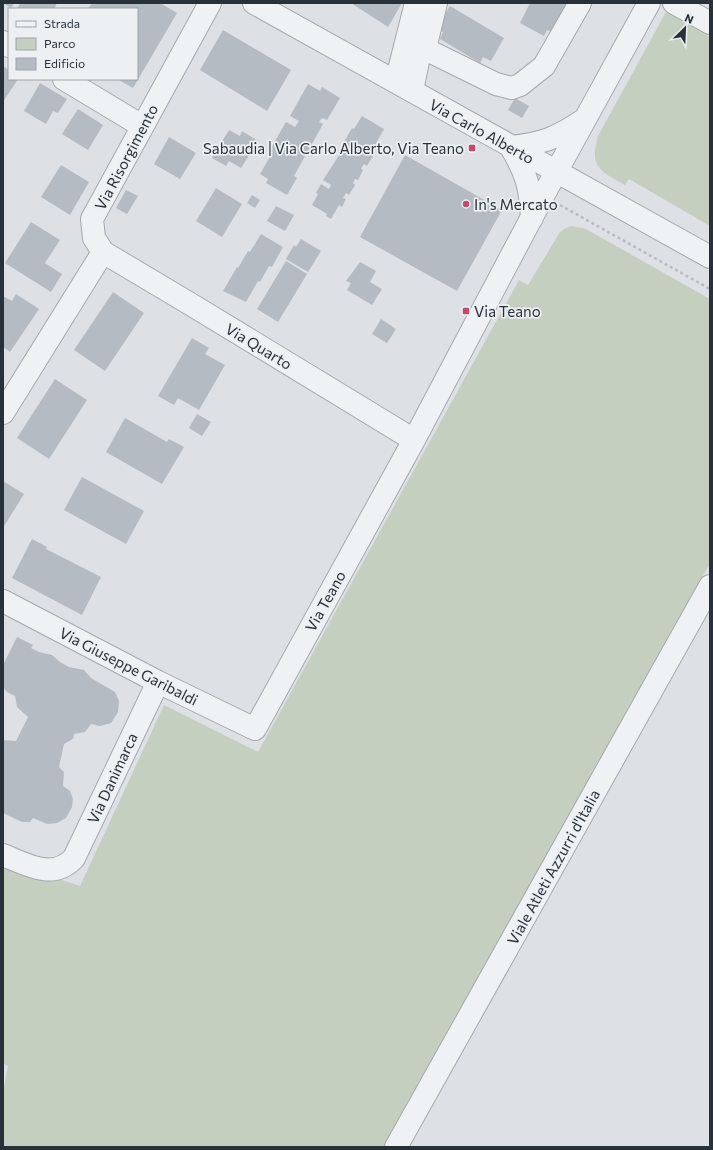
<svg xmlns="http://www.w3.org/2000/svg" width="713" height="1150" viewBox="0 0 713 1150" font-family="Commissioner,sans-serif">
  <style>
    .green { fill: #c5cfbf }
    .building { fill: #b5bbc2 }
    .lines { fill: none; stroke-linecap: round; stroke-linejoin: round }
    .minor-casing { stroke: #a3a9ae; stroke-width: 24 }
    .path { stroke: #b7bcc0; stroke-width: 2.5; stroke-dasharray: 3 3; stroke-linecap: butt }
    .minor { stroke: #eff2f4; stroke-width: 22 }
    .poi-dot { fill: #c14c6b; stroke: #ecf0f3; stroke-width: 1.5 }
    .labels { text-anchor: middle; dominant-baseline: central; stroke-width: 3.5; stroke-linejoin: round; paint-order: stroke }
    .street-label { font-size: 15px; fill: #28313a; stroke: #ecf0f3 }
    .poi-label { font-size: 15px; fill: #28313a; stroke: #ecf0f3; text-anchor: start }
  </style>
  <rect width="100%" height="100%" fill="#dde1e5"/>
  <path class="green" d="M666,12L710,37V226L629,179L625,185C600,171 589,167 598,136Z
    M571,226L586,229L710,299V563L386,1147H3V1092L8,1066L3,1063V861L80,886L164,705L258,752L519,280L528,285L560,232L566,228Z"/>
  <path class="building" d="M3,3H14L11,8Z
    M20,3H57L54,9H17Z
    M92,3H160L177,13L133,88L117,79H137V9H88Z
    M351,3H402L388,27Z
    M530,3H570L554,33L547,30L544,36L520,23Z
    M450,6L504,38L491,61L483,57L480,63L440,39L443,32L436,29Z
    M223,30L291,70L267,111L200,70Z
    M3,66L9,70V79H18L3,102Z
    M40,83L67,99L58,113L53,111L46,124L24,111Z
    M308,84L320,91L322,87L340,98L327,120L322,118L319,122L323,124L294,176L297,178L287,195L266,183L268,179L260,174L271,155L268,153L286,122L295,127L299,121L290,116Z
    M515,98L529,106L522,118L508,110Z
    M78,109L103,125L88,150L62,134Z
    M362,116L384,129L371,152L374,154L367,166L364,164L361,169L363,170L358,180L355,179L353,183L355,185L349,195L346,193L343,198L346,199L342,207L339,205L331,219L326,216L327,214L312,205L318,194L316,193L321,184L329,189L331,185L323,180L343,149L341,147L352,128L354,129Z
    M229,130L240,136L242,131L258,141L241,168L229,161L226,166L212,158Z
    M169,137L196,153L180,179L154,164Z
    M405,155L502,210L457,291L360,237Z
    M61,165L89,182L70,215L41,197Z
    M216,188L242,204L222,237L196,221Z
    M126,190L138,196L127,214L116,208Z
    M252,195L260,200L255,208L247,203Z
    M276,206L294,215L285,231L267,221Z
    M31,222L60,240L45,263L62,274L51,292L5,263Z
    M261,234L283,247L272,267L269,266L260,282L258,281L246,302L223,291L237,267L238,268L248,251L250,252Z
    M301,239L321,251L308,272L286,259L294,245L296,247Z
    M286,261L307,274L278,322L257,309Z
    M360,262L376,271L370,282L382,289L372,305L347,290L351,283L346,281Z
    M113,292L144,313L105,371L74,350Z
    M16,294L39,309L10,352L3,347V296L12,301Z
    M381,319L396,329L387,343L372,334Z
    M192,338L209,348L205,354L225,365L199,410L178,398L174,405L158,396Z
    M55,379L87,400L49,459L17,438Z
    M197,414L211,422L202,436L189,428Z
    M125,418L167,442L169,439L184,447L162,484L106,452Z
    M82,477L144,511L126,544L64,510Z
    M3,481L24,494L3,528Z
    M32,539L47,547L46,549L101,577L82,615L12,578Z
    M17,637L33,645L31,648L39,652L52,655L60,662L69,667L84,670L91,678L115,692L119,701L118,712L111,723L100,726L91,724L85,732L74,734L73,739L64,744L59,767L64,772L63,786L70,791L73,799L72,807L66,818L57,823L47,824L33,818L30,822H22L3,813V740L16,741L28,717L17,707L15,696L7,692L3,687V665Z"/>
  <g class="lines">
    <defs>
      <path id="minor" d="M254,3L710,257
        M674,3L710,23
        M3,42L9,46
        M425,49L496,84L512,88L520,85L544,66L580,3
        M64,79L142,126
        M396,82L416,3
        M412,91L419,56L425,49L436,3
        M532,218C530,186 527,175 511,147C543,143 555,139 582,121
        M103,252L192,305L414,440
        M3,413L103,252L94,238L92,219L210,3
        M3,601L158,682L255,729L414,440L543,196L649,3
        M3,855C26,864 53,881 74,858L158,682
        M396,1147L710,586"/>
    </defs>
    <use href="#minor" class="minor-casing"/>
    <path class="path" d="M560,205L710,289"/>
    <use href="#minor" class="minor"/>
  </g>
  <g class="poi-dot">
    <rect x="468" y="144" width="8" height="8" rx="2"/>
    <circle cx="466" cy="204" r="4"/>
    <rect x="462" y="307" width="8" height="8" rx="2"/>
  </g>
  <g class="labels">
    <g class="street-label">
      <text transform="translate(482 131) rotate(29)">Via Carlo Alberto</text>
      <text transform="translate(126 157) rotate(-62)">Via Risorgimento</text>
      <text transform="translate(259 346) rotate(31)">Via Quarto</text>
      <text transform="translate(325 601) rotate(-61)">Via Teano</text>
      <text transform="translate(129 666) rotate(27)">Via Giuseppe Garibaldi</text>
      <text transform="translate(112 778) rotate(-65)">Via Danimarca</text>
      <text transform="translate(553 867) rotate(-61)">Viale Atleti Azzurri d'Italia</text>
    </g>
    <g class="poi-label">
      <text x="464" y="148" text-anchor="end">Sabaudia | Via Carlo Alberto, Via Teano</text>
      <text x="474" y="204">In's Mercato</text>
      <text x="474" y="311">Via Teano</text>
    </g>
  </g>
  <rect width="713" height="1150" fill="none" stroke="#28313a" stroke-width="8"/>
  <rect x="8" y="8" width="130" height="72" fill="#ecf0f3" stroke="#9ea4a9"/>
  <rect x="16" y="21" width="20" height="6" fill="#eff2f4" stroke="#9ea4a9"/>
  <text x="44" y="28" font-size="12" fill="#28313a">Strada</text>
  <rect x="16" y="38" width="20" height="12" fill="#c5cfbf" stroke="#9ea4a9"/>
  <text x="44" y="48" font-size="12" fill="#28313a">Parco</text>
  <rect x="16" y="58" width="20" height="12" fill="#b5bbc2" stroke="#9ea4a9"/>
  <text x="44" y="68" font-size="12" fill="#28313a">Edificio</text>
  <g transform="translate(685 28) rotate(24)" stroke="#ecf0f3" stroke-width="3" paint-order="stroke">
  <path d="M0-3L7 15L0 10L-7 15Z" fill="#28313a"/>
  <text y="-6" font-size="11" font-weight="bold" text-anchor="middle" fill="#28313a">N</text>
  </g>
</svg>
